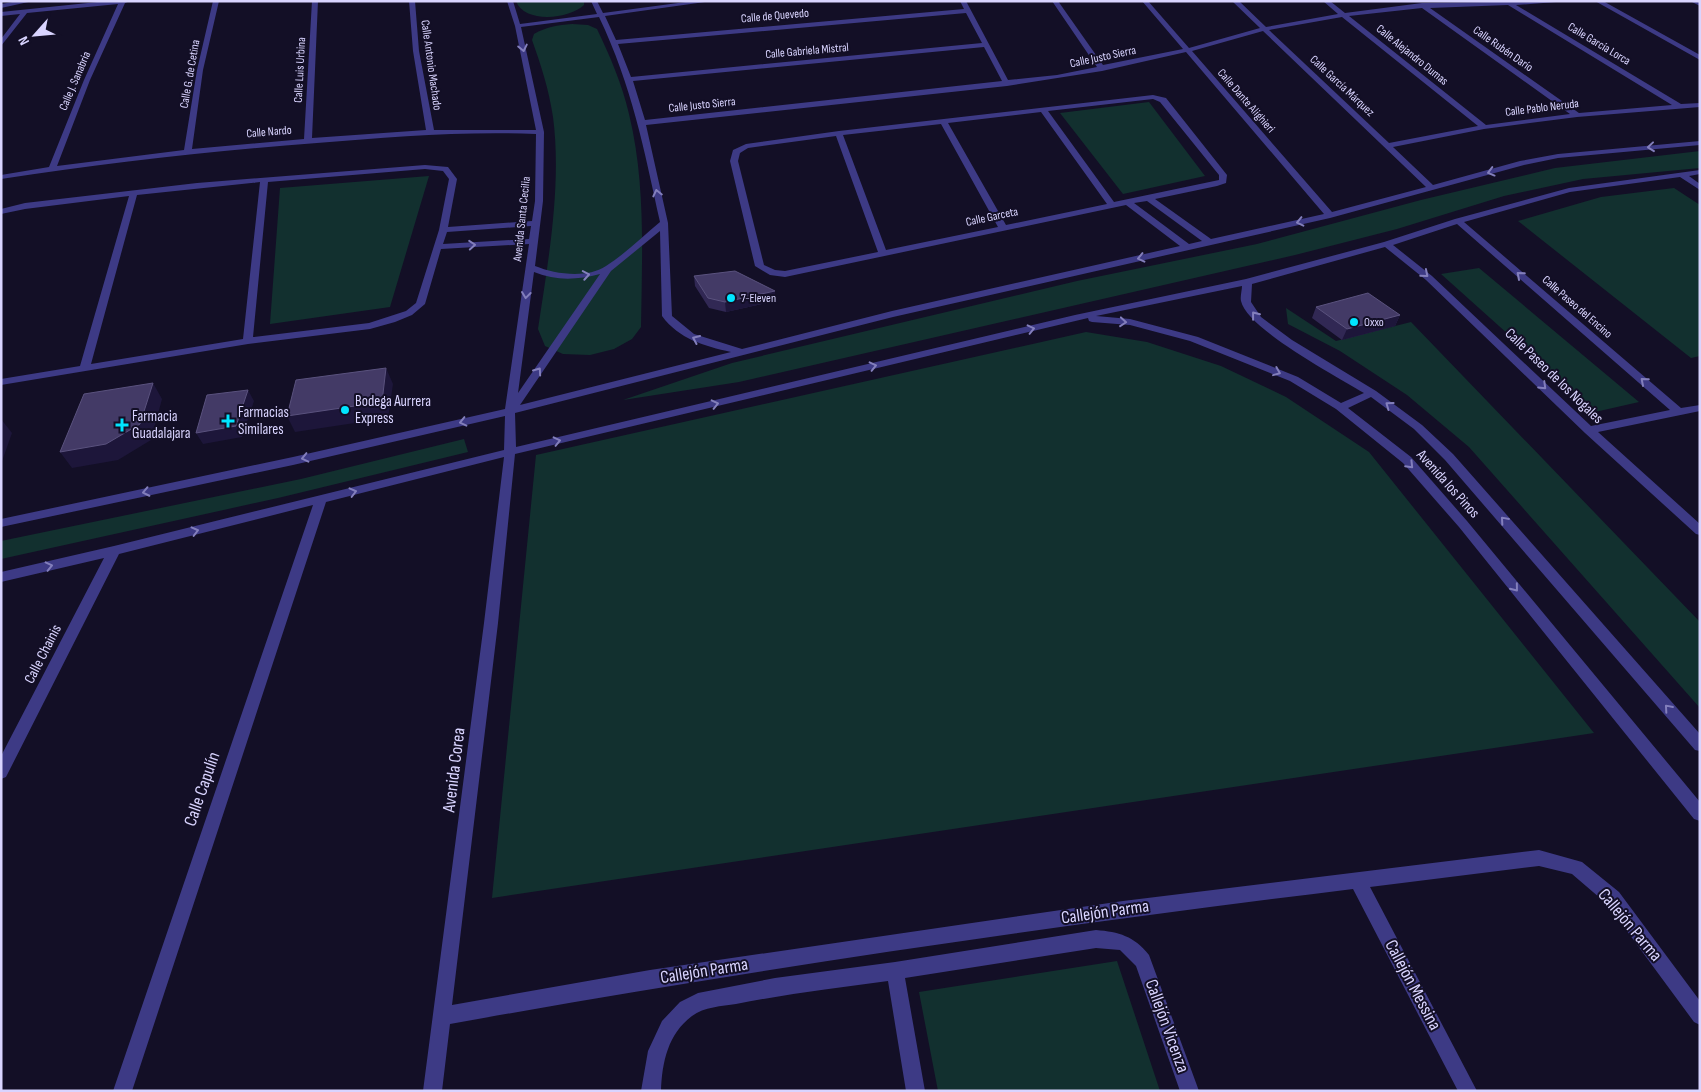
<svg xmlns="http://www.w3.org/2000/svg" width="1701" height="1092" viewBox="0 0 1701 1092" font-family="'Sofia Sans Condensed',sans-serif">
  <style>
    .green { fill: #12302f }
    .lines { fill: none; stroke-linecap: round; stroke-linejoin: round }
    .minor { fill: #3d3a85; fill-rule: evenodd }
    .wall { fill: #312854 }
    .shaded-wall { fill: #1d163a }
    .building { fill: #433a66; stroke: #5a527e }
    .oneway { stroke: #837fbc }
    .poi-dot { fill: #00e5ff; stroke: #130f26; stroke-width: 2 }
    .labels { text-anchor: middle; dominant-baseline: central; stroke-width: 4; stroke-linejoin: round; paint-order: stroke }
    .far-street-label { font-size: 12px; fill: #d9d4ff; stroke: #130f26 }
    .far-poi-label { font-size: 12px; fill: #d9d4ff; stroke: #130f26; text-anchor: start }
    .street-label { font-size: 15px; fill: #d9d4ff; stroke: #130f26 }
    .poi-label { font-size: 15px; fill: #d9d4ff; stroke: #130f26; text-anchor: start }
    .near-street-label { font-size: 18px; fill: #d9d4ff; stroke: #130f26 }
  </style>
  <rect width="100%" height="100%" fill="#130f26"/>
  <path class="green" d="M516,1H584V5C570,19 524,24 516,1Z
    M572,24L588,25L597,29C610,56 622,84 629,114C646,184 642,256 641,327L632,339L614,349L590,355L563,354L545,346L538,329C548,262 562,185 553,117C549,90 541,65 532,40L534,34C546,27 558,25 572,24Z
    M1149,102L1205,176L1123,194L1060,113Z
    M1700,151V168L1583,179L1504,196L1397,229L1295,255L739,382L623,400L732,363L1077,281L1257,244L1421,200L1555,168Z
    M429,176L390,307L270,324L280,188Z
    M1674,188L1700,205V356L1691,358L1518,221L1601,197Z
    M1479,268L1639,402L1595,412L1441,274Z
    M1286,308L1336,341L1411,322L1700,622V708L1469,447L1407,395L1340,351L1288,324Z
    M1086,332L1147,342L1221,366L1286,397L1369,452L1594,733L492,898L536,455Z
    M464,439L468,452L278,498L1,559V541L301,479Z
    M1117,961L1160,1091H938L919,992Z"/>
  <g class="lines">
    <path class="minor" d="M18,1H33L1,8V4Z
      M107,1H130L125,3L90,80L57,166L184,150L197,70L213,1H219L203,70L192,149L304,139L312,1H318L312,138L426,130L413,51L409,1H415L419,51L434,130H536L515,26L507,1H513L520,24L597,14L591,1H597L603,13L693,1H712L605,16L616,40L964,9L960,1H966L1008,80L1057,75L1097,67L1052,1H1058L1103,65L1183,49L1142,1H1148L1189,48L1260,28L1232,1H1239L1266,27L1338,14L1323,1H1330L1345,13L1422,3L1569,1L1516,5L1681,104L1700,103V107L1577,117L1484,129L1393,147L1433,185L1520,161L1558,154L1700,141V145L1558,158L1524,165L1330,218L893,317L515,413L516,447L1075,315L1246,279L1384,242L1455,219L1569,188L1700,170V174L1689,176L1700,184V190L1680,177L1570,192L1464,222L1681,408L1700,405V411L1598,432L1700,524V535L1696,534L1585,433L1426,280L1385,247L1252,284L1251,302L1261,317L1292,340L1376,391L1422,425L1453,454L1700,734V751L1695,750L1445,460L1414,429L1371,397L1348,408L1411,457L1467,521L1700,802V821L1694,819L1459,527L1403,463L1336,409L1290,381L1190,341L1130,325L1092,322L1089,321L1088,318L515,454L498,623L452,1005L650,970L1123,901L1539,850L1582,862L1619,892L1700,1001V1025L1694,1022L1607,904L1572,874L1539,866L1370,887L1477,1091H1458L1353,889C1051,926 749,970 450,1024L442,1091H423L484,623L504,457L326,502L132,1091H113L313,505L119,554L6,777L1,779V756L104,558L1,582V572L114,546L504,450L505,416L293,465L1,527V519L293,457L505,409L529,244L441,249L425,304L412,315L395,322L370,329L248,344L1,385V379L80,366L129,196L25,209L1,214V209L25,203L197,183L425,165L448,167L457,179L448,227L532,221L535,201L536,134C463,131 390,137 317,143C211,151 106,163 1,179V175L49,167L84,80L118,4L27,13L1,46V39L20,14L1,16V12ZM1508,5L1672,105L1579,113L1430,8ZM1422,8L1570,114L1486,125L1349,16ZM966,13L982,43L631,77L618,44ZM599,17C632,86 644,149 660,222C642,237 625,254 606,266C586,279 555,274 535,266L543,201L544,132L521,27ZM1342,17L1478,126L1389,143L1269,30ZM1263,31L1426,187L1332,212L1192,51ZM984,47L1002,81L645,120L633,81ZM1186,52L1324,214L1211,239L1155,199L1217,186L1226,183L1227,175L1166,98L1153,95L839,131L746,144L733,150L730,161L755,266L770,275L785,277L1126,205L1180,246L892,311L742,349L694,334L672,316L668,223L646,125L1007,86L1102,71ZM1153,99L1160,102L1219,175V180L1114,202L1048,111ZM1041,112L1107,204L1006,225L948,123ZM941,124L998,227L886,250L843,135ZM836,136L878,252L785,271L775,270L764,265L738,161L740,153L748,148ZM425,169L443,171L449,179L439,230L416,303L406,311L369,323L253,337L268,182ZM260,182L243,339L91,364L137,195ZM1147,201L1202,241L1189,244L1134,203ZM1457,224L1670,410L1591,426L1432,276L1393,245ZM531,226L529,239L443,244L447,232ZM660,231L662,316C679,339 704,346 731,352L520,405L611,271ZM534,272C556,281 577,280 600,274L518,393ZM1242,286C1242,290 1240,297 1241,301C1247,329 1338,377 1364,393L1341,403L1298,377L1198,337L1130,319L1096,316Z
      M1595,1H1603L1700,55V60Z
      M1691,1L1700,2V6L1692,2Z
      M1096,930C1119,932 1134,936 1149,955L1199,1091H1180L1136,966L1120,950L1096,948L905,978L925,1091H906L888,981C837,988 786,994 736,1004C722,1006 704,1007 692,1016C668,1034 662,1062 661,1091H641L648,1051L662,1021L680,1002L698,993L775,978L895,962Z"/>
  </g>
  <path class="wall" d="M694,276L775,301L726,312L709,308L695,286Z
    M1316,307L1400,315L1395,326L1342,340L1312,318Z"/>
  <path class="shaded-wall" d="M775,291V301L726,312L725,302Z
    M1400,315L1395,326L1342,340L1347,329Z
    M386,368L393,384L388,418L295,432L287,416Z
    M153,383L162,399L151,440L118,460L72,468L60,452Z
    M248,390L254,401L242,437L203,444L196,433Z
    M1,419L12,433L1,464Z"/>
  <path class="building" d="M735,271L775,291L725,302L708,298L694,276Z
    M1368,293L1400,315L1347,329L1316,307Z
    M386,368L382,402L287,416L296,380Z
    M153,383L140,424L106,444L60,452L84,394Z
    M248,390L236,426L196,433L207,395Z"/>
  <defs><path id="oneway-chevron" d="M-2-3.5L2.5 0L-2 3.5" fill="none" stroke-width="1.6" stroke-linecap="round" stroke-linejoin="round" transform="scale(1.25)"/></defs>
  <g class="oneway">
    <use href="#oneway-chevron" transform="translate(523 48) rotate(78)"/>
    <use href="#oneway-chevron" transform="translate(1651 147) rotate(174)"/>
    <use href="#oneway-chevron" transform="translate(1491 172) rotate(165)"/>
    <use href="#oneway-chevron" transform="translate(657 193) rotate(-103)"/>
    <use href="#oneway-chevron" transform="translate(1300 222) rotate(167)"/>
    <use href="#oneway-chevron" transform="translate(472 245) rotate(-4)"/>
    <use href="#oneway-chevron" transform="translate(1141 258) rotate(167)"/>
    <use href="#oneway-chevron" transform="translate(1425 274) rotate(40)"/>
    <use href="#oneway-chevron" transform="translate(586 275) rotate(-10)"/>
    <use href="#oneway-chevron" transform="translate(1520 275) rotate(-139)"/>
    <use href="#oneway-chevron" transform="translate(526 295) rotate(97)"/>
    <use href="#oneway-chevron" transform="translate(1255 315) rotate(-128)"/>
    <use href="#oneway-chevron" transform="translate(1123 322) rotate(5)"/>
    <use href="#oneway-chevron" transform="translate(1031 329) rotate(-13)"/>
    <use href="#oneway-chevron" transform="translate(696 339) rotate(-156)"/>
    <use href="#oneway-chevron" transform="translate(873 366) rotate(-13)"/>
    <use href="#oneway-chevron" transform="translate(538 371) rotate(-55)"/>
    <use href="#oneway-chevron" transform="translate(1277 372) rotate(22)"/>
    <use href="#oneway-chevron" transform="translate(1644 381) rotate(-139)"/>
    <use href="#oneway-chevron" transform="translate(1543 386) rotate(44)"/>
    <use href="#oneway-chevron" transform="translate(715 404) rotate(-13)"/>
    <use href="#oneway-chevron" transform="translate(1389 405) rotate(-144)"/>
    <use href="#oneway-chevron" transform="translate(463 422) rotate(167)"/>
    <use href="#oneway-chevron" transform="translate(557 441) rotate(-13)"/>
    <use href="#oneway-chevron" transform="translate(305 458) rotate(167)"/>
    <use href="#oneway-chevron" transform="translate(1410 465) rotate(46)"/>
    <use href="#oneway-chevron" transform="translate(146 492) rotate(168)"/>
    <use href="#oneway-chevron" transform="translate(353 492) rotate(-14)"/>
    <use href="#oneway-chevron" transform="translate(1504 520) rotate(-131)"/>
    <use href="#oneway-chevron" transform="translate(195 531) rotate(-14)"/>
    <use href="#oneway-chevron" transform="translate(49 566) rotate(-13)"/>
    <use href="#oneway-chevron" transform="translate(1515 588) rotate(51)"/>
    <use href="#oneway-chevron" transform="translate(1668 708) rotate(-131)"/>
  </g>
  <g class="poi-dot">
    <circle cx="731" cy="298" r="5"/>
    <circle cx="1354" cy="322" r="5"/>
    <circle cx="345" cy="410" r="5"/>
    <path d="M225.5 413.5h5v5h5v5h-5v5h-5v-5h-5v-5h5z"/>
    <path d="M119.5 417.5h5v5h5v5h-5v5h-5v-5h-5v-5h5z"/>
  </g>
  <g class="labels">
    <g class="far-street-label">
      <text transform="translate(775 16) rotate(-5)">Calle de Quevedo</text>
      <text transform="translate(1599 44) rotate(31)">Calle García Lorca</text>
      <text transform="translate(1503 49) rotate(35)">Calle Rubén Darío</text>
      <text transform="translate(807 51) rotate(-5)">Calle Gabriela Mistral</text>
      <text transform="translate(1412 55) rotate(39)">Calle Alejandro Dumas</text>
      <text transform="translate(1103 57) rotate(-12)">Calle Justo Sierra</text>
      <text transform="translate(431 65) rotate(82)">Calle Antonio Machado</text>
      <text transform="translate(300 70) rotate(-87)">Calle Luis Urbina</text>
      <text transform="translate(190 74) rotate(-80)">Calle G. de Cetina</text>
      <text transform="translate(75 81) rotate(-67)">Calle J. Sanabria</text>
      <text transform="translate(1342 86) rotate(43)">Calle García Márquez</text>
      <text transform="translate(1246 101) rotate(49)">Calle Dante Alighieri</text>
      <text transform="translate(702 105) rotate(-6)">Calle Justo Sierra</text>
      <text transform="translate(1542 108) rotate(-7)">Calle Pablo Neruda</text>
      <text transform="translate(269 132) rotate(-5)">Calle Nardo</text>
      <text transform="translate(992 217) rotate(-12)">Calle Garceta</text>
      <text transform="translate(522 219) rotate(-84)">Avenida Santa Cecilia</text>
      <text transform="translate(1577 307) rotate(41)">Calle Paseo del Encino</text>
    </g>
    <g class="far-poi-label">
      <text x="741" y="298">7-Eleven</text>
      <text x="1364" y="322">Oxxo</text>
    </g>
    <g class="street-label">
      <text transform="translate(1554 376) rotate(44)">Calle Paseo de los Nogales</text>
      <text transform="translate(1448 484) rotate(48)">Avenida los Pinos</text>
      <text transform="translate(43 654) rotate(-63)">Calle Chainis</text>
    </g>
    <g class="poi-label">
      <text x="355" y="401">Bodega Aurrera<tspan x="355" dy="17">Express</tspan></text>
      <text x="238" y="412">Farmacias<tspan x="238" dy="17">Similares</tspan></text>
      <text x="132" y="416">Farmacia<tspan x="132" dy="17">Guadalajara</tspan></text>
    </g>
    <g class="near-street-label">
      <text transform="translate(454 770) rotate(-83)">Avenida Corea</text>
      <text transform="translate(202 789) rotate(-71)">Calle Capulín</text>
      <text transform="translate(1105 912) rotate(-8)">Callejón Parma</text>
      <text transform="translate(1630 925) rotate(50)">Callejón Parma</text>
      <text transform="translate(704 971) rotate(-9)">Callejón Parma</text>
      <text transform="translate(1413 985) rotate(62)">Callejón Messina</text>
      <text transform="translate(1167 1026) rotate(70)">Callejón Vicenza</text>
    </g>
  </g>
  <rect width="1701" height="1092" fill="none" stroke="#d9d4ff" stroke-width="5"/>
  <g transform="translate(35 35) rotate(243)" stroke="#130f26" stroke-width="4" paint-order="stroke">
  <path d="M0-4L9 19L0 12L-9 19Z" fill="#d9d4ff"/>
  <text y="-8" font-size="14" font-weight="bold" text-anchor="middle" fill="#d9d4ff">N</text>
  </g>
</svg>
